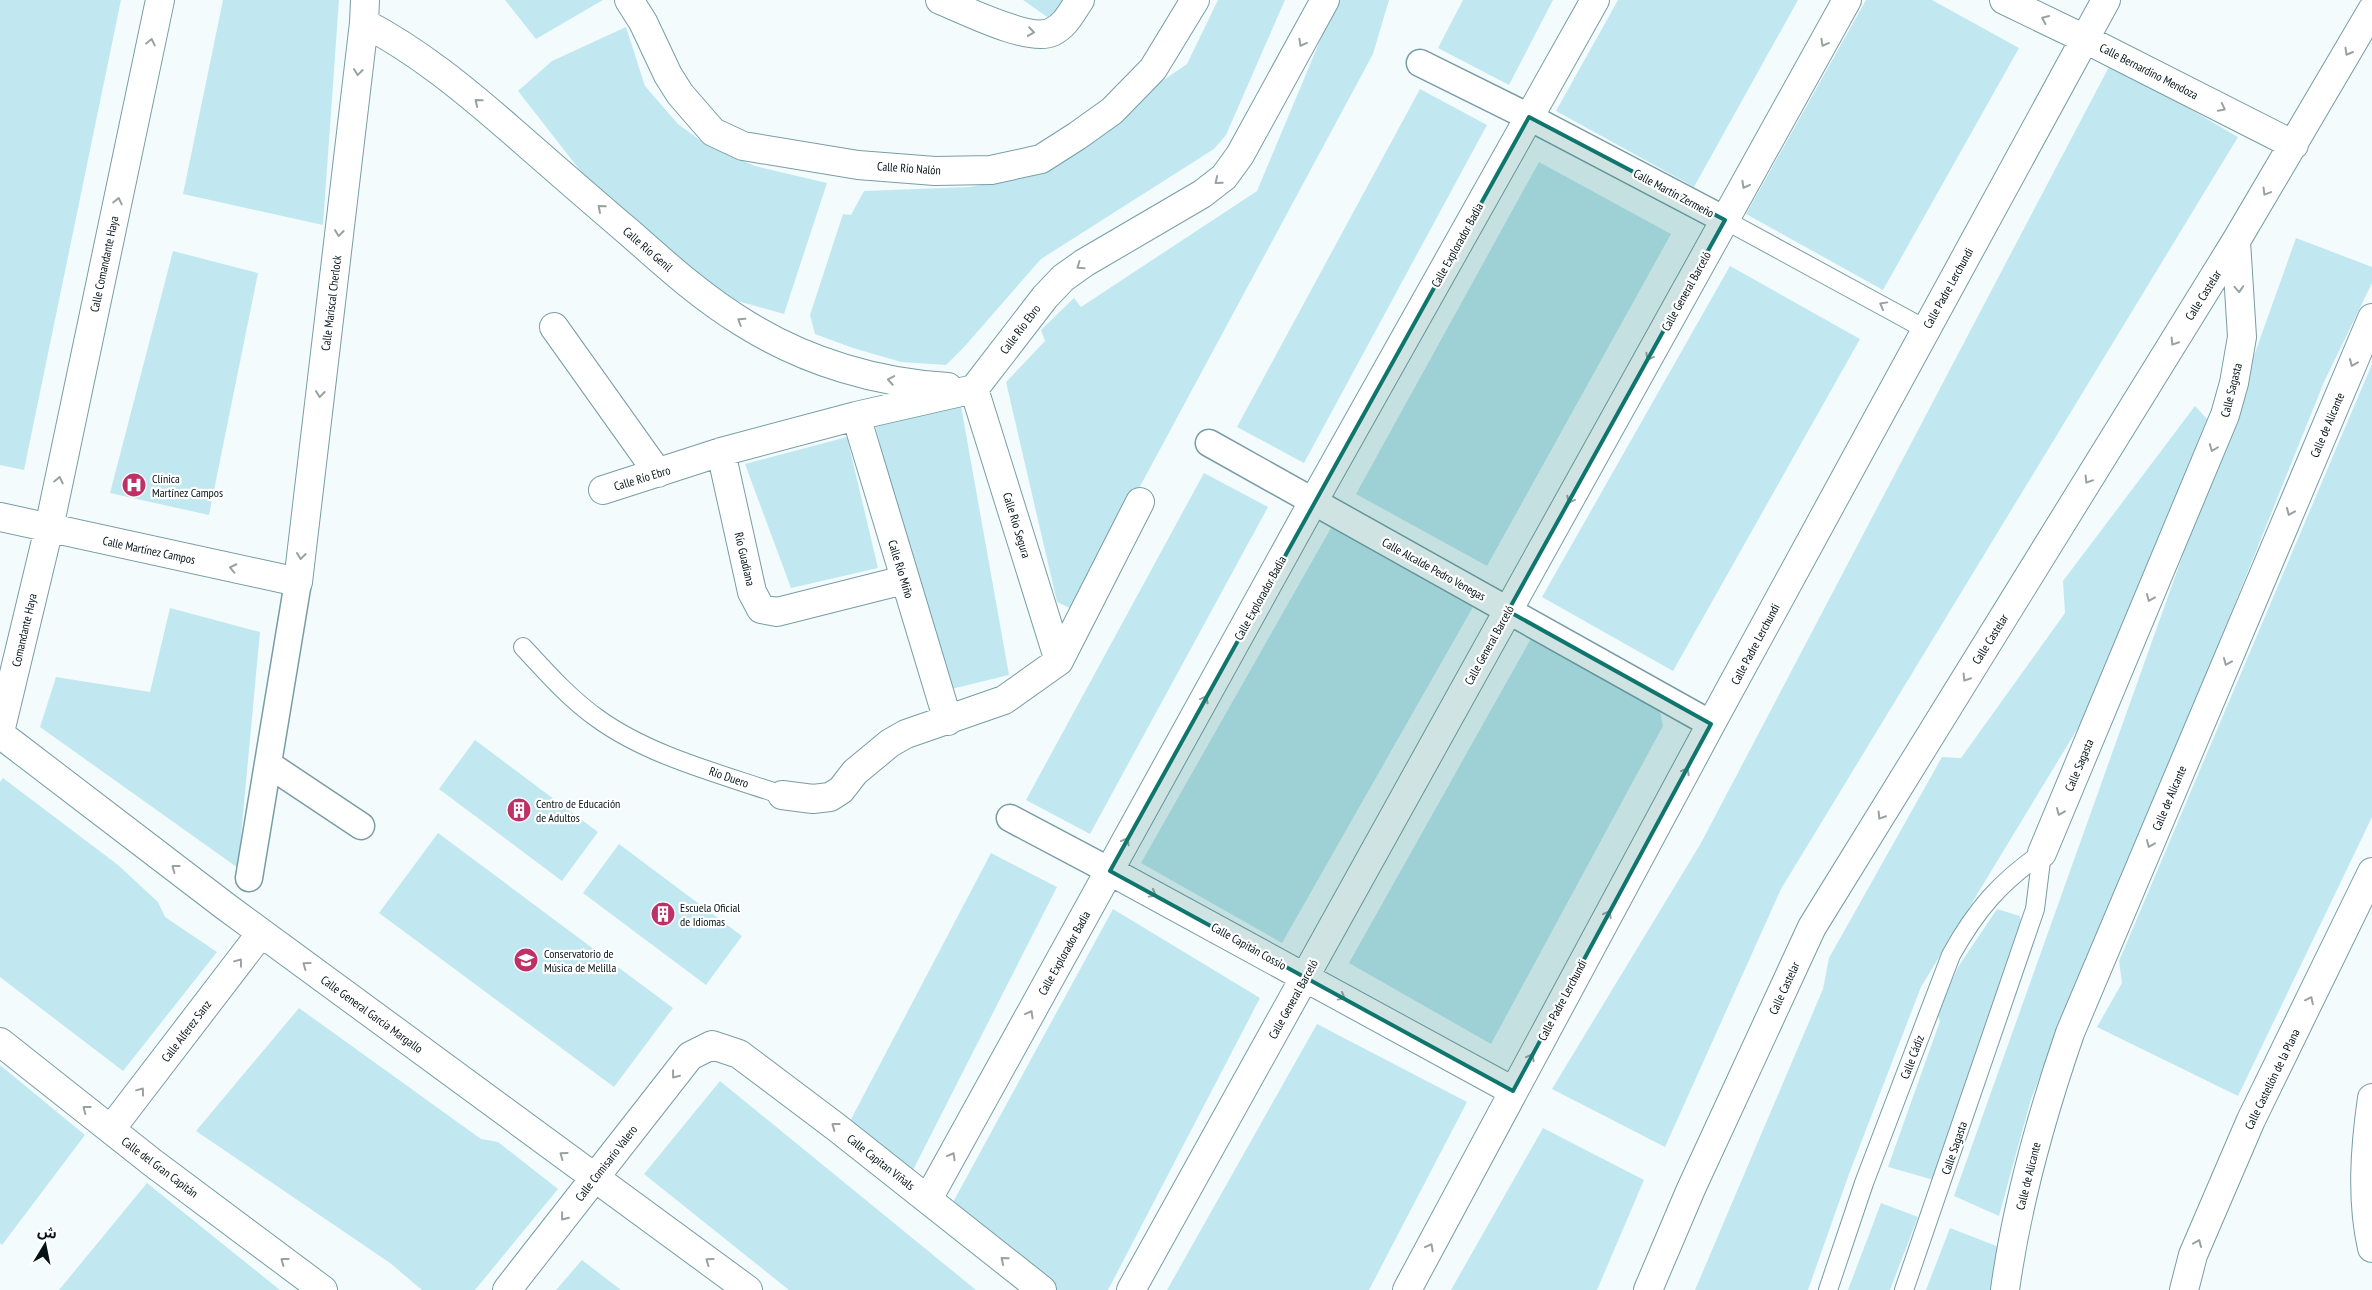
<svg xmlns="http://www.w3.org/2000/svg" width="2372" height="1290" viewBox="0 0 2372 1290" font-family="'PT Sans Narrow','Noto Sans Arabic',sans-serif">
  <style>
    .building { fill: #c1e8f0 }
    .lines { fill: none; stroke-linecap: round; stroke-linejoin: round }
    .service-casing { stroke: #789da5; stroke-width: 20 }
    .pedestrian-casing { stroke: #789da5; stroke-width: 29 }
    .minor-casing { stroke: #789da5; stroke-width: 30 }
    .secondary-casing { stroke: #789da5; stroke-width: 30 }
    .service { stroke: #fff; stroke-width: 18 }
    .pedestrian { stroke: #fff; stroke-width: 26 }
    .minor { stroke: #fff; stroke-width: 28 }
    .secondary { stroke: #fff; stroke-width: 28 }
    .oneway { stroke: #9ba1a2 }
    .marked { fill: #0f766e; fill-opacity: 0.2; stroke: #0f766e; stroke-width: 4; stroke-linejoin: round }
    .labels { text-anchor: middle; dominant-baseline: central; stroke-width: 4.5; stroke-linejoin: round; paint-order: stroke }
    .street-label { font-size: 12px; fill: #051316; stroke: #fff }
    .poi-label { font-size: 12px; fill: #051316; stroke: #fff; text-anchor: start }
  </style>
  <rect width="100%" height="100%" fill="#f3fbfd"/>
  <path class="building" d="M0,0H121L24,470L0,465Z
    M223,0H339L323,225L183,194Z
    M505,0H603L536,39Z
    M1023,0H1064L1050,19Z
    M1218,0H1285L1226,135L1214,149L1041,259L965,346L946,365L901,362L853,348L815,334L810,315L843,214L851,215L864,191L970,187L1021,178L1187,64Z
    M1337,0H1389L1373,54L1123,518L1076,611L1057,602L1006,382L1045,341L1041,330L1074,298L1081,307L1257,191Z
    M1463,0H1553L1509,85L1438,48Z
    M1618,0H1798L1694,187L1556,111Z
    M1866,0H1932L2019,48L1883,290L1746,214Z
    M626,27L645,86L678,124L708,146L755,166L827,183L784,314L720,296L593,187L518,91L552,61Z
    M2111,63L2238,137L1781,889L1665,1147L1552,1089L1701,843Z
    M1420,89L1487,125L1304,463L1237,427Z
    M1539,162L1671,234L1487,566L1356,494Z
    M2296,238L2372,267V283L2324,382L2207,673L2101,925L2031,1099L1999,1216L1954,1196Z
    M173,251L258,273L209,515L110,493Z
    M1730,266L1860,339L1673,671L1542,597Z
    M2372,364V817L2238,1096L2097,1027L2122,983L2119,961Z
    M961,406L1009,675L943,691L875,424Z
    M2195,406L2207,419L2090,708L1921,987L1849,1174L1808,1290H1695L1823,989L1829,958L1942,757L1961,758L2065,613L2063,581Z
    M847,437L878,568L791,588L745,464Z
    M1204,473L1268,507L1090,834L1026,800Z
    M1331,528L1473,607L1282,943L1141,863Z
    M170,608L260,632L238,868L40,727L56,677L150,692Z
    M1533,635L1659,706L1663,726L1491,1044L1349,963Z
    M475,740L598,832L562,881L439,789Z
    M3,778L118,865L158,902L165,917L217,952L123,1071L0,977V782Z
    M438,833L673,1008L614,1087L379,913Z
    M619,844L742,936L706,985L583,893Z
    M991,853L1057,887L910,1176L848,1125Z
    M1113,909L1260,998L1108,1290H1056L952,1204Z
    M1997,909L2020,916L2022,930L1934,1180L1888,1167L1940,1021L1937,1014L1958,967Z
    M299,1008L481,1139L498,1142L558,1189L475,1290H422L390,1263L196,1131Z
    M1317,1024L1467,1102L1369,1290H1167Z
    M0,1065L85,1135L2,1245L0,1243Z
    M720,1081L976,1290H789L644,1174Z
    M1543,1128L1644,1180L1597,1290H1451Z
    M147,1183L280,1290H59Z
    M1881,1203L1918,1217L1898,1269L1890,1290H1848Z
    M1950,1228L1999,1247L1992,1290H1926Z
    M582,1260L621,1290H556Z"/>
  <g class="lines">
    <defs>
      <path id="service" d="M1725,220L1925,329
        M523,647C546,672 569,698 597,718C649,756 721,774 782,795
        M1828,1290L1864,1183L1951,955C1976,910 2000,882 2042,853
        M1904,1290L2035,909L2042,853"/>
      <path id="pedestrian" d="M1420,63L1529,117L1725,220
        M1209,443L1711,724
        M268,764L361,826
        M1010,818L1110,871
        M249,878L298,582"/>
      <path id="minor" d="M629,0L643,22L668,75L680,94L713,132L743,146L858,165L935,171L991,170L1041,159L1077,136L1112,111L1153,69L1195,0
        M940,0C963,9 1029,43 1052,32C1066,25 1071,13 1080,0
        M2004,0L2085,39L2294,145
        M364,23C418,51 465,90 511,130C551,165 591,200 631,234C668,267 705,300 747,325C807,362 878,383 948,387
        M554,327L658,473
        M974,389L1059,661
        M856,416L948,721
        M721,452L752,592L761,609L777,612L904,580
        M603,490L721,452L856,416L974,389L1045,297L1063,278L1084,263L1202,194L1224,177L1240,155L1325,0
        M0,517L298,582L364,23L365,0
        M0,732L49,528L160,0
        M0,734L225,906L748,1290
        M782,795L813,799L830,797L841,790L855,772L890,743L906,734L1004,700L1059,661L1140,502
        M2042,853L2225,415L2234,383L2242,337L2236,241
        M1110,871L1513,1091
        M2372,1098C2365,1147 2361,1199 2372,1248
        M111,1129L261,933
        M928,1199L1313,502L1595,0
        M507,1290L690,1056L712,1045L739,1054L836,1127L1042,1290
        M1131,1290L1847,0
        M1407,1290L1711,724L2106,0
        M1648,1290L1691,1189L1812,927L2236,241L2372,10
        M2005,1290C2017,1202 2041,1117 2070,1033L2372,318
        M2184,1290L2193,1255L2251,1120L2372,872"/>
      <path id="secondary" d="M0,1042L153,1163L323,1290"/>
    </defs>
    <use href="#service" class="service-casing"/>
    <use href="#pedestrian" class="pedestrian-casing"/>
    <use href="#minor" class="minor-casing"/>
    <use href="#secondary" class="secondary-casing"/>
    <use href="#service" class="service"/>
    <use href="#pedestrian" class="pedestrian"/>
    <use href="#minor" class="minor"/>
    <use href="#secondary" class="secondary"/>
  </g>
  <defs><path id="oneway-chevron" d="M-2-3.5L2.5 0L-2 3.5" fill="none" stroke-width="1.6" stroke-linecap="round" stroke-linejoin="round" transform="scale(1.25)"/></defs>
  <g class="oneway">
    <use href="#oneway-chevron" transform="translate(2045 19) rotate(-155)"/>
    <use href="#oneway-chevron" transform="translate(1031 32) rotate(8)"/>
    <use href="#oneway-chevron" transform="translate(151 42) rotate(-78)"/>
    <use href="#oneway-chevron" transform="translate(1302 43) rotate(119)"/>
    <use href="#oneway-chevron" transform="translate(1824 43) rotate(119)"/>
    <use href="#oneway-chevron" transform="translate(2348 52) rotate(120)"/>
    <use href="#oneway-chevron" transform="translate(358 72) rotate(97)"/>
    <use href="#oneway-chevron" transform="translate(478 102) rotate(-141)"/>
    <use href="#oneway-chevron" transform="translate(2222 108) rotate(27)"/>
    <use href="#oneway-chevron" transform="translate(1218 181) rotate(141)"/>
    <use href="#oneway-chevron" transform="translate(1745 185) rotate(119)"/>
    <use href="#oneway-chevron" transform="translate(2266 192) rotate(121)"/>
    <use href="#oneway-chevron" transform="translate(118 201) rotate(-78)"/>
    <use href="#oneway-chevron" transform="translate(601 208) rotate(-139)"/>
    <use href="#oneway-chevron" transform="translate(339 233) rotate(97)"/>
    <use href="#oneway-chevron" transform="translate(1080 266) rotate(145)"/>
    <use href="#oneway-chevron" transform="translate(2239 289) rotate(86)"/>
    <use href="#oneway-chevron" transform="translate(1883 305) rotate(-151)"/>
    <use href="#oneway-chevron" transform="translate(741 321) rotate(-147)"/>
    <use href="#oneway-chevron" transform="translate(2174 342) rotate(122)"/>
    <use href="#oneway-chevron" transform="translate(1649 357) rotate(119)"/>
    <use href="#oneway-chevron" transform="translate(2353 363) rotate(113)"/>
    <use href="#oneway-chevron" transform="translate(891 380) rotate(-170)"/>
    <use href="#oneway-chevron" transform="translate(320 394) rotate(97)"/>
    <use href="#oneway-chevron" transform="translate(2213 448) rotate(111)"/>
    <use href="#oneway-chevron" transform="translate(59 480) rotate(-78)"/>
    <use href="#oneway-chevron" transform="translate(2088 480) rotate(122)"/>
    <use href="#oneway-chevron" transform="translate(1570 500) rotate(119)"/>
    <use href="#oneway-chevron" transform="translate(2290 512) rotate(113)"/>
    <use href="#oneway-chevron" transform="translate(301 556) rotate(97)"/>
    <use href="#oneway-chevron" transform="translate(233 568) rotate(-168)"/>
    <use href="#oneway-chevron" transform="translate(2150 598) rotate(113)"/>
    <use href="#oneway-chevron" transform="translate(2227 662) rotate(113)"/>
    <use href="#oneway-chevron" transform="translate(1966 678) rotate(122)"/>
    <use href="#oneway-chevron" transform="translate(1205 699) rotate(-61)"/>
    <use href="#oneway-chevron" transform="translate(1686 771) rotate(-62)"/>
    <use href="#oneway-chevron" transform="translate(2060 812) rotate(113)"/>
    <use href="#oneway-chevron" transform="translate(1881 816) rotate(122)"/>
    <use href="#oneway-chevron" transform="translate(1126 841) rotate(-61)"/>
    <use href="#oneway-chevron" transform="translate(2150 844) rotate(113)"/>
    <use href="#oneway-chevron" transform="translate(175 868) rotate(-143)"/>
    <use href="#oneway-chevron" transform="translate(1153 894) rotate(29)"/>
    <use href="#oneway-chevron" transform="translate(1608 914) rotate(-62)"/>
    <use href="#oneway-chevron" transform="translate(239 962) rotate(-53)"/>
    <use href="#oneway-chevron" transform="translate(306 965) rotate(-144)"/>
    <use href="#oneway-chevron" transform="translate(1342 997) rotate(29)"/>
    <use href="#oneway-chevron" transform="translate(2310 1000) rotate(-64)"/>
    <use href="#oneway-chevron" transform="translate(1030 1014) rotate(-61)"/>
    <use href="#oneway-chevron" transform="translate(1531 1057) rotate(-62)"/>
    <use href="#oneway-chevron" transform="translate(675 1075) rotate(128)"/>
    <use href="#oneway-chevron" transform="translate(141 1091) rotate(-53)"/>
    <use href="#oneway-chevron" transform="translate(86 1109) rotate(-142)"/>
    <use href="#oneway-chevron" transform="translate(835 1126) rotate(-143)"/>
    <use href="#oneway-chevron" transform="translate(563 1155) rotate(-144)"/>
    <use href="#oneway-chevron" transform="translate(952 1156) rotate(-61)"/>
    <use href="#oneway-chevron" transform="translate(564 1217) rotate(128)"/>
    <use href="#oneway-chevron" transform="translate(2198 1243) rotate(-67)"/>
    <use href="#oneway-chevron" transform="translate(1430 1247) rotate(-62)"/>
    <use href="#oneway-chevron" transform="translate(1004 1260) rotate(-141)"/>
    <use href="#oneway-chevron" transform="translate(284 1261) rotate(-143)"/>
    <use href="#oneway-chevron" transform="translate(709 1261) rotate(-144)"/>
  </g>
  <path class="marked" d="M1529,117L1725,220L1508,611L1711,724L1513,1091L1110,871Z"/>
  <defs>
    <symbol id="hospital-disc" viewBox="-11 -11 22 22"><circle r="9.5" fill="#bd3167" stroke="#fff"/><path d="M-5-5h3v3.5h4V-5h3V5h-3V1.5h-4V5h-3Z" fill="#fff"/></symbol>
    <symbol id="building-disc" viewBox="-11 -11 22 22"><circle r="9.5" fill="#bd3167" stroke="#fff"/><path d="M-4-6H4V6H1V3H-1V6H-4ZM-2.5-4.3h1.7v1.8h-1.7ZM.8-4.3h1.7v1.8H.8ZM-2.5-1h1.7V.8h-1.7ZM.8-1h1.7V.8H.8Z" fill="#fff"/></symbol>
    <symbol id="university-disc" viewBox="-11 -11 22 22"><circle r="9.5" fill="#bd3167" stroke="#fff"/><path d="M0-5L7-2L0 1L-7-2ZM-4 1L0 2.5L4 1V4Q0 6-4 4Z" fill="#fff"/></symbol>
  </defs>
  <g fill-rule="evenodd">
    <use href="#hospital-disc" x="120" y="471" width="28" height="28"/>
    <use href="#building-disc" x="505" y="796" width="28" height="28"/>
    <use href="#building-disc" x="649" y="900" width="28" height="28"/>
    <use href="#university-disc" x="512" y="946" width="28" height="28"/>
  </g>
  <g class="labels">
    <g class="street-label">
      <text transform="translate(2149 71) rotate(27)">Calle Bernardino Mendoza</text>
      <text transform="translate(909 168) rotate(4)">Calle Río Nalón</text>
      <text transform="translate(1674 193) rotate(28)">Calle Martín Zermeño</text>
      <text transform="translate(1457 245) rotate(-61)">Calle Explorador Badia</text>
      <text transform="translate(648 249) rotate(41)">Calle Río Genil</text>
      <text transform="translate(104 264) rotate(-78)">Calle Comandante Haya</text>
      <text transform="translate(1948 288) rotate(-61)">Calle Padre Lerchundi</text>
      <text transform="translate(1686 291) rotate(-61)">Calle General Barceló</text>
      <text transform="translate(2203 295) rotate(-58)">Calle Castelar</text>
      <text transform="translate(331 303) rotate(-83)">Calle Mariscal Cherlock</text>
      <text transform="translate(1020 329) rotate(-53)">Calle Río Ebro</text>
      <text transform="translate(2231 390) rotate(-76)">Calle Sagasta</text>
      <text transform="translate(2327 425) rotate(-67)">Calle de Alicante</text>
      <text transform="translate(642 478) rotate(-17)">Calle Río Ebro</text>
      <text transform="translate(1017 525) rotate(73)">Calle Río Segura</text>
      <text transform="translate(149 550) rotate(12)">Calle Martínez Campos</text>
      <text transform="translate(745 559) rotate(77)">Río Guadiana</text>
      <text transform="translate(901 569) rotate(73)">Calle Río Miño</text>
      <text transform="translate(1434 569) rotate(29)">Calle Alcalde Pedro Venegas</text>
      <text transform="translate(1260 598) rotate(-61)">Calle Explorador Badia</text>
      <text transform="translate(24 630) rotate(-77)">Comandante Haya</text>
      <text transform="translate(1990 639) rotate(-58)">Calle Castelar</text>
      <text transform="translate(1755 644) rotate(-62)">Calle Padre Lerchundi</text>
      <text transform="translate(1489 645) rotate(-61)">Calle General Barceló</text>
      <text transform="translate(2079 765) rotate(-67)">Calle Sagasta</text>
      <text transform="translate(729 777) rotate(19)">Río Duero</text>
      <text transform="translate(2169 798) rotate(-67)">Calle de Alicante</text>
      <text transform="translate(1249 946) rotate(29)">Calle Capitán Cossio</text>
      <text transform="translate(1064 953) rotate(-61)">Calle Explorador Badia</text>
      <text transform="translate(1784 988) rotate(-65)">Calle Castelar</text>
      <text transform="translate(1293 999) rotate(-61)">Calle General Barceló</text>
      <text transform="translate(1562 1000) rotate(-62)">Calle Padre Lerchundi</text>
      <text transform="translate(372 1014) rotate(36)">Calle General García Margallo</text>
      <text transform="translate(186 1031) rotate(-53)">Calle Alferez Sanz</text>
      <text transform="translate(1912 1057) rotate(-69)">Calle Cádiz</text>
      <text transform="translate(2272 1079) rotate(-64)">Calle Castellón de la Plana</text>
      <text transform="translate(1954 1148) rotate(-71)">Calle Sagasta</text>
      <text transform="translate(881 1162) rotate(38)">Calle Capitan Viñals</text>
      <text transform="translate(606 1163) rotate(-52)">Calle Comisario Valero</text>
      <text transform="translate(160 1167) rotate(37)">Calle del Gran Capitán</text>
      <text transform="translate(2028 1176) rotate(-76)">Calle de Alicante</text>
    </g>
    <g class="poi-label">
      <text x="152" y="478">Clínica<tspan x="152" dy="14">Martínez Campos</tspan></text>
      <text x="536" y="803">Centro de Educación<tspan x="536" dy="14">de Adultos</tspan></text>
      <text x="680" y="907">Escuela Oficial<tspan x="680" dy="14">de Idiomas</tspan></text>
      <text x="544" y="953">Conservatorio de<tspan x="544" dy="14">Música de Melilla</tspan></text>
    </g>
  </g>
  <g transform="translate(45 1245) rotate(10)" stroke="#ffffff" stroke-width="4" paint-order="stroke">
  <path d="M0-4L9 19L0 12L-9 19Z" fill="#051316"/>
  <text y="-8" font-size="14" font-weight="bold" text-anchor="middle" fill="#051316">ش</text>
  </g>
</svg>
